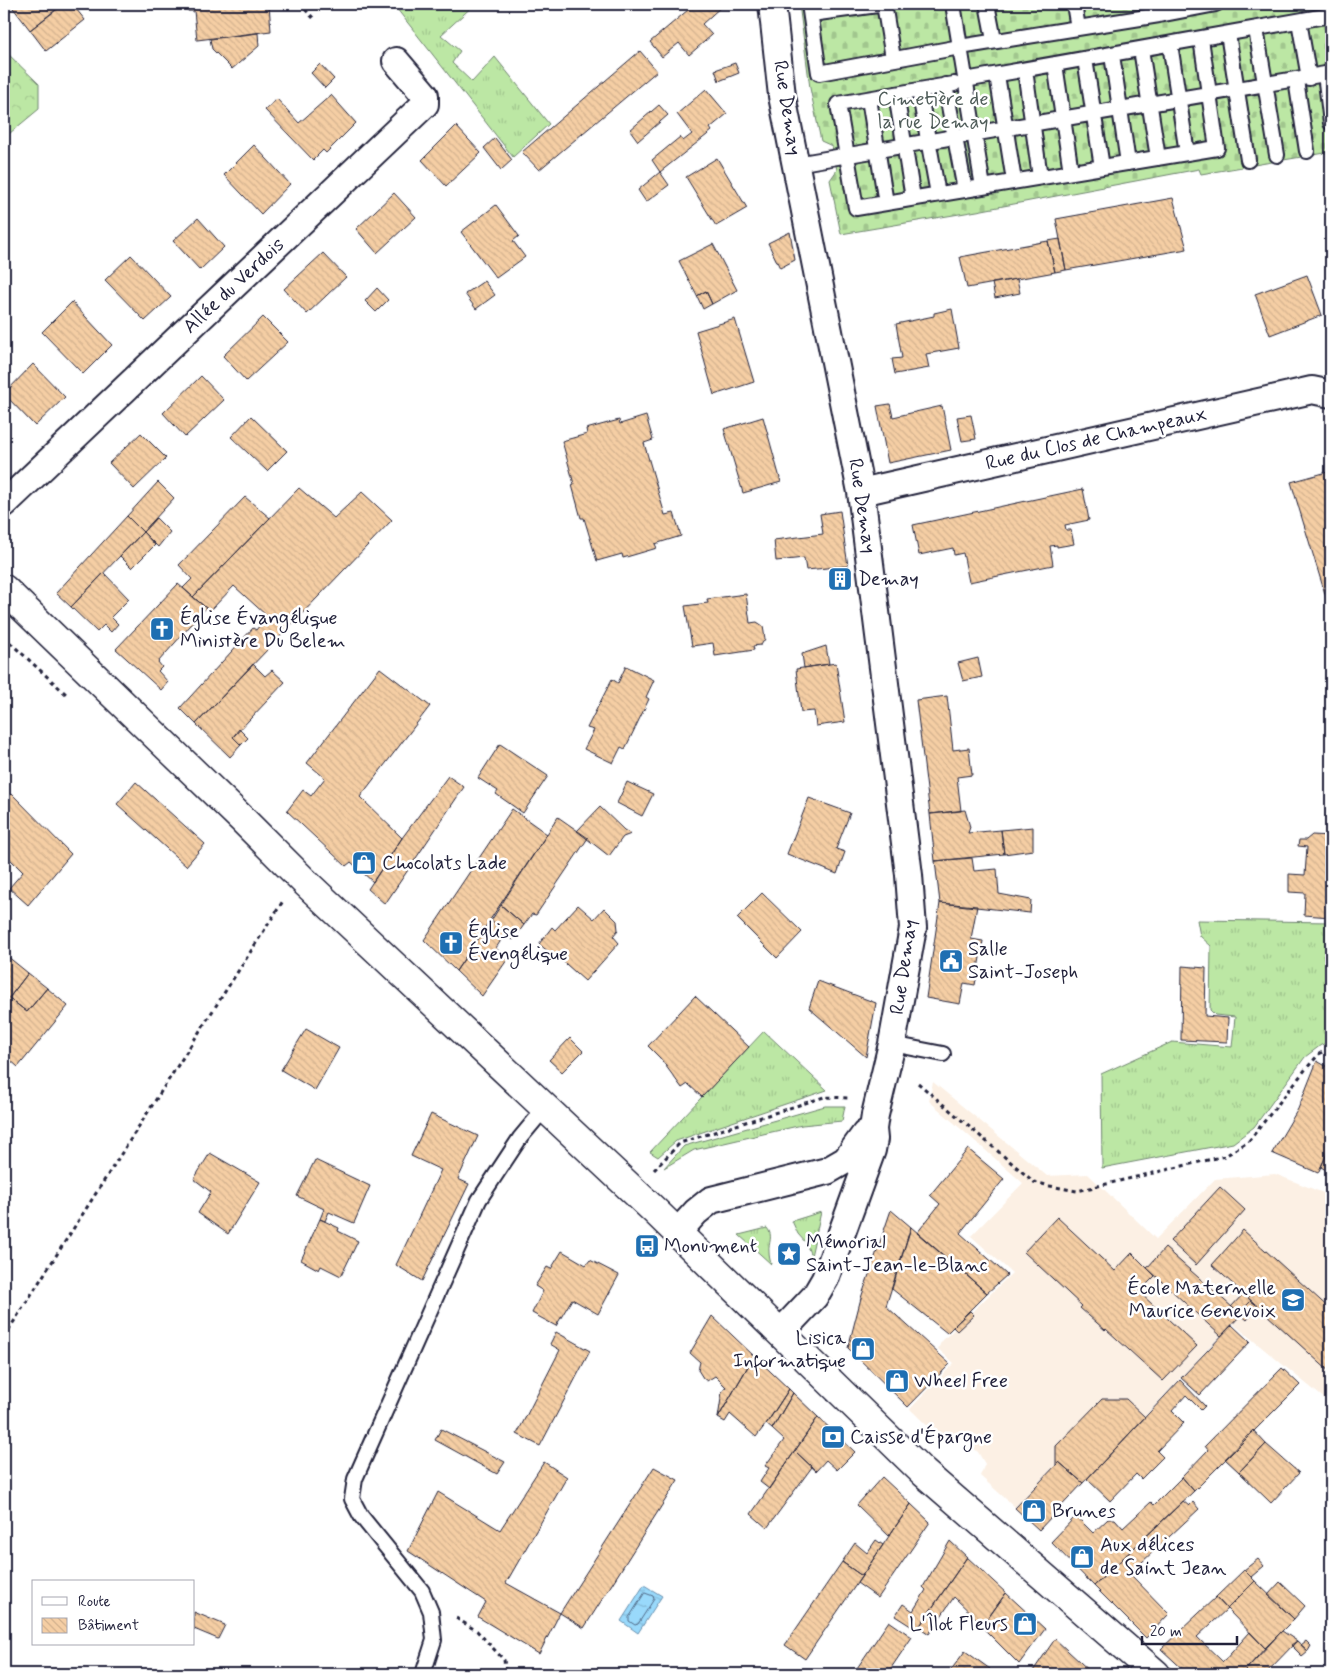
<svg xmlns="http://www.w3.org/2000/svg" width="1335" height="1678" viewBox="0 0 1335 1678" font-family="Mynerve,sans-serif">
  <style>
    .built { fill: #fcf0e4 }
    .grass { fill: url(#grass-tufts); stroke: #6f8470 }
    .forest { fill: url(#forest-crowns); stroke: #6f8470 }
    .cemetery { fill: url(#cemetery-stones); stroke: #6f8470 }
    .water { fill: url(#water-ripples); stroke: #6990ae }
    .lines { fill: none; stroke-linecap: round; stroke-linejoin: round }
    .shore { stroke: #526b88; stroke-width: 1 }
    .building { fill: url(#building-back-hatch); stroke: #22223b }
    .service-casing { stroke: #22223b; stroke-width: 18 }
    .minor-casing { stroke: #22223b; stroke-width: 30 }
    .secondary-casing { stroke: #22223b; stroke-width: 31 }
    .path { stroke: #22223b; stroke-width: 3; stroke-dasharray: 4 4; stroke-linecap: butt }
    .service { stroke: #fff; stroke-width: 14 }
    .minor { stroke: #fff; stroke-width: 26 }
    .secondary { stroke: #fff; stroke-width: 28 }
    .labels { text-anchor: middle; dominant-baseline: central; stroke-width: 5; stroke-linejoin: round; paint-order: stroke }
    .park-label { font-size: 20px; fill: #505d5a; stroke: #fff }
    .street-label { font-size: 20px; fill: #22223b; stroke: #fff }
    .poi-label { font-size: 20px; fill: #22223b; stroke: #fff; text-anchor: start }
  </style>
  <defs>
    <pattern id="grass-tufts" width="24" height="20" patternUnits="userSpaceOnUse" patternTransform="scale(1.25)"><rect width="24" height="20" fill="#bce7a4"/><path d="M3 7l-1-3M5 7V3M7 7l1-3M15 17l-1-3M17 17v-4M19 17l1-3" fill="none" stroke="#a1c68e"/></pattern>
    <pattern id="forest-crowns" width="20" height="18" patternUnits="userSpaceOnUse" patternTransform="scale(1.25)"><rect width="20" height="18" fill="#bce7a4"/><path d="M2 6a3 3 0 1 1 6 0M12 15a3 3 0 1 1 6 0" fill="none" stroke="#a1c68e"/></pattern>
    <pattern id="cemetery-stones" width="16" height="16" patternUnits="userSpaceOnUse" patternTransform="scale(1.25)"><rect width="16" height="16" fill="#bce7a4"/><path d="M2 7V4a2 2 0 0 1 4 0v3zM10 15v-3a2 2 0 0 1 4 0v3z" fill="#a1c68e"/></pattern>
    <pattern id="water-ripples" width="26" height="14" patternUnits="userSpaceOnUse" patternTransform="scale(1.25)"><rect width="26" height="14" fill="#99d9fb"/><path d="M2 4q2-2 4 0t4 0M15 11q2-2 4 0t4 0" fill="none" stroke="#84bad8"/></pattern>
    <pattern id="building-back-hatch" width="6" height="6" patternUnits="userSpaceOnUse" patternTransform="scale(1.25)"><rect width="6" height="6" fill="#f5cea4"/><path d="M-1 5l2 2M0 0l6 6M5-1l2 2" fill="none" stroke="#d2b18e"/></pattern>
  </defs>
  <rect width="100%" height="100%" fill="#fff"/>
  <filter id="ink" filterUnits="userSpaceOnUse"><feTurbulence type="fractalNoise" baseFrequency=".02" numOctaves="2"/><feDisplacementMap in="SourceGraphic" scale="10" xChannelSelector="R" yChannelSelector="G"/><feConvolveMatrix kernelMatrix="1 2 1 2 8 2 1 2 1" color-interpolation-filters="sRGB"/></filter>
  <g filter="url(#ink)">
    <path class="built" d="M933,1082L1047,1176L1088,1174L1156,1239L1215,1179L1275,1174L1331,1196V1404L1232,1323L1083,1482L1059,1461L1015,1507L980,1476L985,1464L978,1452L965,1441L954,1436L943,1441L910,1409L954,1363L938,1349L941,1342L1012,1273L971,1236L1023,1183L929,1101Z"/>
    <path class="grass" d="M393,4H475L441,35L460,51L452,63L472,82L495,57L549,124L513,157Z
      M1197,920L1331,922V1042L1321,1045L1305,1057L1254,1127L1233,1143L1102,1168L1101,1074L1172,1042L1232,1047L1235,1017L1215,1015L1210,1010L1211,946L1200,936Z
      M764,1031L827,1090L676,1141L658,1157L650,1152Z
      M825,1106H845L842,1121L802,1125L694,1150L664,1168L684,1146Z
      M821,1212L811,1256L806,1243L798,1234L792,1221Z
      M767,1228C774,1236 768,1243 769,1252C769,1256 770,1260 771,1264L739,1235Z"/>
    <path class="forest" d="M4,50L39,84V109L4,138Z"/>
    <path class="cemetery" d="M799,4H1331V152L1201,174L1199,169L977,211L841,234L830,180L837,170L832,146L821,141L810,88Z"/>
    <path class="water" d="M644,1585L662,1596L638,1633L621,1621Z"/>
    <g class="lines">
      <path class="shore" d="M645,1593L653,1596L654,1599L638,1624L635,1625L629,1621V1618Z"/>
    </g>
    <path class="building" d="M10,4H57L59,7L30,30Z
      M64,4H72L85,20L46,51L30,30Z
      M187,4H269L271,31L197,40L194,11H188Z
      M695,4H720L722,6L702,24L712,35L689,55L679,43L662,57L650,42Z
      M258,33L259,46L232,69L212,49L210,39Z
      M640,51L657,71L539,170L522,152Z
      M735,63L739,73L719,81L715,70Z
      M320,64L334,79L325,88L311,73Z
      M706,89L727,114L710,128L712,131L660,172L652,160L680,137L683,141L692,134L677,114Z
      M331,95L356,123L326,153L323,150L313,160L265,110L277,99L299,123Z
      M659,105L668,115L638,141L630,130Z
      M456,126L481,153L446,186L422,160Z
      M495,138L512,160L501,170L484,148Z
      M254,145L290,184L261,214L224,175Z
      M717,158L747,208L716,226L686,177Z
      M660,172L669,185L646,202L638,190Z
      M394,193L416,217L377,253L356,229Z
      M1173,198L1187,249L1066,270L1056,219Z
      M496,205L519,236L513,241L525,257L496,278L461,232Z
      M198,218L224,247L200,270L173,241Z
      M790,232L795,260L780,268L768,243Z
      M1060,239L1066,270L1055,272L1048,241Z
      M1048,241L1055,272L967,288L960,257Z
      M713,244L737,290L712,304L706,291L697,296L679,261Z
      M323,253L346,277L307,314L284,289Z
      M131,255L171,297L145,321L105,280Z
      M1307,275L1322,315L1270,335L1255,294Z
      M1017,279L1020,293L995,298L992,283Z
      M484,281L495,295L476,309L465,294Z
      M377,288L388,300L376,312L365,301Z
      M706,291L712,304L703,309L697,296Z
      M72,302L112,345L83,374L42,332Z
      M952,309L959,348L926,354L929,368L895,374L892,359L902,358L896,324L934,316V313Z
      M263,317L288,342L246,381L223,356Z
      M735,319L754,382L714,395L696,331Z
      M33,364L65,397L35,426L4,394Z
      M201,376L224,400L185,437L163,413Z
      M890,404L893,417L942,406L951,450L888,463L877,406Z
      M971,415L976,439L962,441L957,417Z
      M251,416L287,451L267,471L231,437Z
      M646,416L653,440L644,443L665,515L674,513L681,536L655,544L657,548L623,558L622,554L597,561L584,518H581L572,485L574,484L562,441L587,434L586,429L619,420L620,424Z
      M763,417L781,482L743,493L724,429Z
      M141,433L166,458L134,489L109,463Z
      M1331,471V606L1329,607L1291,482Z
      M158,482L174,498L143,532L127,516Z
      M299,488L334,518L362,492L392,520L196,724L180,708L253,628L256,630L267,616L234,586L210,611L193,597Z
      M1083,489L1089,520L1065,525L1066,530H1071L1074,544L1057,547V545L1050,546L1053,565L969,582L963,553L954,555L953,548L919,555L913,525Z
      M245,497L270,518L193,597L183,588L192,579L179,565Z
      M840,511L848,566L806,570L804,558L776,561L774,540L823,534L820,514Z
      M127,516L143,532L71,607L56,593Z
      M156,518L170,532L158,547L143,532Z
      M143,532L155,545L132,568L120,556Z
      M849,569L851,586L831,589L829,571Z
      M104,573L129,599L111,617L118,624L111,632L104,625L97,632L71,607Z
      M178,584L206,608L158,662L162,667L158,671L168,682L161,690L116,649Z
      M746,594L750,623L757,622L763,626L765,639L761,645L753,646L754,650L715,656L713,643L692,646L685,606L708,603L707,599Z
      M826,646L829,664L804,668L802,654Z
      M978,658L982,677L963,681L958,663Z
      M836,663L845,722L816,726L814,711L801,712L796,669Z
      M253,664L265,676L272,670L285,682L233,737L241,745L230,757L196,724Z
      M626,666L654,680L646,697L649,699L625,749L621,747L613,763L584,749L594,730L587,728L612,679L618,683Z
      M380,668L430,706L360,797L402,838L373,882L351,862L346,866L287,811L303,790L311,796L325,778L307,763Z
      M947,696L953,750L969,748L972,775L957,777L961,811L930,814L916,700Z
      M239,729L248,738L241,745L233,737Z
      M500,744L548,776L523,813L496,794L498,791L478,778Z
      M448,776L464,787L385,904L368,889L402,838Z
      M136,782L205,844L186,866L117,804Z
      M627,782L653,794L642,816L617,803Z
      M4,789L11,795L12,794L71,854L28,905L9,888L23,872L4,853Z
      M809,798L850,813L836,849L845,852L837,874L787,854Z
      M600,807L624,830L631,834L623,837L609,856L577,831Z
      M512,809L547,834L456,971L424,940Z
      M965,810L970,827L968,833L1001,830L1004,854L935,861L930,814Z
      M558,817L588,838L536,915L532,914L524,925L501,905Z
      M1033,827V850L1004,854L1001,830Z
      M1312,835L1331,836V917L1304,915L1305,893L1289,892V874L1305,875L1307,847L1298,846L1299,840H1306Z
      M972,858L974,871L997,869L999,894L1031,900L1030,913L940,903L935,861Z
      M762,893L802,932L777,958L737,918Z
      M940,903L977,906L971,939L983,941L975,985L964,983L960,1004L926,998Z
      M501,905L524,925L513,940L491,921Z
      M578,905L594,919L604,908L617,921L618,930L613,936L619,943L585,981L557,956L555,957L539,944L552,927L555,930Z
      M491,921L505,934L496,948L507,960L482,996L456,971Z
      M7,956L28,973L9,998L27,1012L47,988L68,1006L18,1067L9,1059L4,1065V960Z
      M1182,966L1206,968L1205,1016L1228,1018L1227,1042L1181,1040Z
      M28,973L47,988L27,1012L9,998Z
      M818,981L876,1003L866,1057L809,1008Z
      M695,996L749,1047L702,1097L688,1084L682,1088L660,1058L648,1046Z
      M306,1029L339,1048L315,1090L281,1070Z
      M570,1038L583,1051L562,1072L549,1060Z
      M1317,1061L1331,1069V1145L1318,1173L1272,1153L1298,1109Z
      M431,1114L478,1136L458,1179L469,1184L422,1281L396,1265L441,1170L411,1156Z
      M1331,1145V1173L1321,1167Z
      M968,1149L1004,1179L960,1233L1007,1275L987,1293L917,1233L940,1204L930,1195Z
      M210,1153L260,1182L228,1234L198,1213L211,1192L194,1179Z
      M315,1160L370,1186L354,1223L329,1212L325,1221L320,1219L324,1209L297,1196Z
      M1220,1187L1245,1210L1196,1265L1170,1241Z
      M891,1210L911,1227L886,1306L950,1364L908,1407L848,1348L861,1298Z
      M1057,1217L1115,1271L1132,1253L1155,1276L1139,1292L1197,1346L1163,1381L1106,1329L1105,1330L1080,1308L1082,1306L1024,1252Z
      M320,1219L339,1228L338,1231L358,1241L341,1276L321,1266L319,1270L301,1260Z
      M911,1227L987,1293L947,1333L892,1289Z
      M1243,1230L1331,1310V1373L1212,1265Z
      M1165,1248L1241,1315L1221,1336L1147,1268Z
      M562,1251L586,1265L590,1260L619,1275L598,1314L572,1299L556,1326L532,1313L543,1291L535,1286L547,1267L551,1269Z
      M1244,1293L1251,1301L1239,1313L1231,1307Z
      M1251,1301L1259,1307L1247,1320L1239,1313Z
      M970,1311L974,1315L957,1331L953,1327Z
      M712,1316L754,1356L718,1418L722,1392L726,1387L715,1376L707,1381L703,1378L698,1370L700,1362L690,1353Z
      M1232,1325L1250,1342L1200,1395L1181,1378Z
      M556,1332L590,1351L540,1446L517,1434L560,1350L550,1344Z
      M754,1356L789,1389L769,1420L756,1437L730,1414L725,1422L718,1418Z
      M1282,1368L1300,1385L1194,1491L1182,1477L1208,1450L1205,1446Z
      M1180,1380L1205,1406L1201,1410L1186,1395L1172,1411L1184,1423L1157,1451L1163,1457L1141,1479L1136,1474L1110,1501L1087,1479Z
      M789,1389L793,1393L772,1429L766,1424Z
      M793,1393L818,1417L769,1489L760,1482L769,1468L765,1466L784,1440L772,1429Z
      M1102,1399H1126L1145,1417L1083,1483L1059,1462L1056,1465V1446Z
      M818,1417L855,1452L837,1470L826,1460L816,1471L795,1451Z
      M441,1429L505,1462L497,1474L435,1440Z
      M1253,1430L1266,1444L1239,1472L1225,1459Z
      M1266,1444L1299,1473L1271,1503L1239,1472Z
      M795,1451L812,1467L767,1528L751,1514Z
      M544,1462L567,1477L506,1583L560,1613L539,1654L478,1617L486,1602L408,1551L438,1492L500,1530Z
      M1059,1462L1083,1483L1039,1530L1015,1508Z
      M654,1467L678,1480L584,1628L560,1613Z
      M882,1477L911,1504L889,1536L857,1505Z
      M1182,1477L1194,1491L1094,1586L1051,1542L1076,1516L1093,1533L1108,1519H1115L1123,1528L1151,1502L1154,1505Z
      M1183,1501L1189,1506L1193,1502L1199,1509L1141,1563L1142,1565L1131,1575L1169,1614L1146,1638L1094,1586Z
      M911,1504L930,1522L878,1598L857,1583Z
      M876,1540L883,1545L862,1576L842,1562L855,1543L867,1553Z
      M950,1541L967,1557L917,1630L895,1616L903,1604L913,1611L926,1590L923,1587Z
      M967,1557L1006,1593L983,1625L954,1597L929,1634L919,1627Z
      M1258,1559L1264,1566L1251,1577L1244,1570Z
      M842,1562L862,1576L805,1659L785,1645Z
      M1244,1570L1255,1581L1227,1609L1216,1597Z
      M1255,1581L1294,1619L1265,1648L1227,1609Z
      M1280,1582L1305,1606L1294,1619L1268,1595Z
      M1006,1593L1045,1629L1019,1664L982,1627Z
      M1216,1597L1227,1609L1197,1637L1223,1662L1250,1632L1265,1648L1242,1674H1188L1161,1649Z
      M194,1612L225,1625L218,1639L194,1629Z
      M889,1621L912,1637L887,1674H853Z
      M1282,1631L1297,1641L1266,1673L1268,1674H1242Z
      M1055,1639L1093,1674H1031Z
      M1297,1641L1308,1651L1302,1656L1291,1645Z
      M1306,1641L1311,1646L1308,1651L1301,1645Z
      M965,1651L990,1669L986,1674H948Z"/>
    <g class="lines">
      <defs>
        <path id="service" d="M809,4L819,73L960,47L953,4
          M884,4L893,58
          M987,4L994,40
          M1074,4L1078,28
          M811,14L885,4
          M1299,21L1309,78
          M1256,29L1277,155
          M1228,34L1248,160
          M1170,44L1187,153
          M1141,49L1158,158
          M1112,55L1128,163
          M1085,59L1102,167
          M1055,64L1071,172
          M1025,70L1040,177
          M1325,74L1331,123
          M997,75L1014,181
          M965,80L1331,15
          M1296,80L1307,151
          M954,84L838,104L856,208L1217,148L1201,39
          M945,85L965,190
          M919,90L938,194
          M896,94L913,198
          M869,99L886,203
          M796,164L1331,73
          M983,187L960,47L1159,15L1216,4
          M892,1044L943,1054
          M423,1674L434,1640L431,1612L422,1591L361,1516L352,1499L355,1479L479,1200L520,1138L545,1108"/>
        <path id="minor" d="M772,4L782,96L861,492L909,875L913,928L892,1044L875,1115L873,1129L874,1139L872,1150L825,1279L815,1296L780,1333
          M861,492L1312,390L1331,394
          M4,504L425,104V95L396,61
          M677,1233L696,1212L711,1200L827,1171L846,1160L865,1134L873,1129"/>
        <path id="secondary" d="M4,589L242,819L306,883L655,1211L924,1473L1156,1674"/>
      </defs>
      <use href="#service" class="service-casing"/>
      <use href="#minor" class="minor-casing"/>
      <use href="#secondary" class="secondary-casing"/>
      <path class="path" d="M309,4L304,8L314,19
        M4,637L66,694
        M918,1083L1034,1182L1050,1186L1077,1191L1225,1156L1248,1142L1305,1070L1319,1054L1331,1048
        M654,1170L680,1143L824,1097L849,1098
        M4,1337L283,901
        M456,1618L477,1631L504,1660L506,1674"/>
      <use href="#service" class="service"/>
      <use href="#minor" class="minor"/>
      <use href="#secondary" class="secondary"/>
    </g>
  </g>
  <defs>
    <symbol id="building-square" viewBox="-11 -11 22 22"><rect x="-9" y="-9" width="18" height="18" rx="4" fill="#1f6fb2" stroke="#fff"/><path d="M-4-6H4V6H1V3H-1V6H-4ZM-2.5-4.3h1.7v1.8h-1.7ZM.8-4.3h1.7v1.8H.8ZM-2.5-1h1.7V.8h-1.7ZM.8-1h1.7V.8H.8Z" fill="#fff"/></symbol>
    <symbol id="church-square" viewBox="-11 -11 22 22"><rect x="-9" y="-9" width="18" height="18" rx="4" fill="#1f6fb2" stroke="#fff"/><path d="M-1.2-6h2.4v3.5h3.3v2.4h-3.3V6h-2.4V-.1h-3.3v-2.4h3.3Z" fill="#fff"/></symbol>
    <symbol id="shop-square" viewBox="-11 -11 22 22"><rect x="-9" y="-9" width="18" height="18" rx="4" fill="#1f6fb2" stroke="#fff"/><path d="M-5-2.5h2.3a2.7 3.5 0 0 1 5.4 0H5L5.5 6h-11ZM-1.5-2.5h3a1.5 2.3 0 0 0-3 0Z" fill="#fff"/></symbol>
    <symbol id="civic-square" viewBox="-11 -11 22 22"><rect x="-9" y="-9" width="18" height="18" rx="4" fill="#1f6fb2" stroke="#fff"/><path d="M-.6-6.5H3V-4.5H.6V-3L4-1V1h2V6H-6V1h2V-1L-.6-3ZM-1.2 2.5V6h2.4V2.5Z" fill="#fff"/></symbol>
    <symbol id="bus-square" viewBox="-11 -11 22 22"><rect x="-9" y="-9" width="18" height="18" rx="4" fill="#1f6fb2" stroke="#fff"/><path d="M-5-6H5V4H4V6H2V4H-2V6H-4V4H-5ZM-3.5-4V0h7V-4ZM-3.5 1.2v1.5H-2V1.2ZM2 1.2v1.5H3.5V1.2Z" fill="#fff"/></symbol>
    <symbol id="sight-square" viewBox="-11 -11 22 22"><rect x="-9" y="-9" width="18" height="18" rx="4" fill="#1f6fb2" stroke="#fff"/><path d="M0-6L1.8-2.2L6-1.7L2.9 1.2L3.7 5.4L0 3.3L-3.7 5.4L-2.9 1.2L-6-1.7L-1.8-2.2Z" fill="#fff"/></symbol>
    <symbol id="school-square" viewBox="-11 -11 22 22"><rect x="-9" y="-9" width="18" height="18" rx="4" fill="#1f6fb2" stroke="#fff"/><path d="M0-5L7-2L0 1L-7-2ZM-4 1L0 2.5L4 1V4Q0 6-4 4Z" fill="#fff"/></symbol>
    <symbol id="bank-square" viewBox="-11 -11 22 22"><rect x="-9" y="-9" width="18" height="18" rx="4" fill="#1f6fb2" stroke="#fff"/><path d="M-6-4H6V4H-6ZM0-2.3a2.3 2.3 0 1 0 0 4.6a2.3 2.3 0 1 0 0-4.6Z" fill="#fff"/></symbol>
  </defs>
  <g fill-rule="evenodd">
    <use href="#building-square" x="826" y="565" width="28" height="28"/>
    <use href="#church-square" x="148" y="615" width="28" height="28"/>
    <use href="#shop-square" x="350" y="849" width="28" height="28"/>
    <use href="#church-square" x="437" y="929" width="28" height="28"/>
    <use href="#civic-square" x="937" y="947" width="28" height="28"/>
    <use href="#bus-square" x="633" y="1232" width="28" height="28"/>
    <use href="#sight-square" x="775" y="1240" width="28" height="28"/>
    <use href="#school-square" x="1279" y="1286" width="28" height="28"/>
    <use href="#shop-square" x="849" y="1335" width="28" height="28"/>
    <use href="#shop-square" x="883" y="1367" width="28" height="28"/>
    <use href="#bank-square" x="819" y="1423" width="28" height="28"/>
    <use href="#shop-square" x="1020" y="1497" width="28" height="28"/>
    <use href="#shop-square" x="1068" y="1543" width="28" height="28"/>
    <use href="#shop-square" x="1011" y="1610" width="28" height="28"/>
  </g>
  <g class="labels">
    <g class="park-label">
      <text x="933" y="99">Cimetière de<tspan x="933" dy="23">la rue Demay</tspan></text>
    </g>
    <g class="street-label">
      <text transform="translate(787 108) rotate(81)">Rue Demay</text>
      <text transform="translate(234 286) rotate(-43)">Allée du Verdois</text>
      <text transform="translate(1096 439) rotate(-13)">Rue du Clos de Champeaux</text>
      <text transform="translate(862 506) rotate(81)">Rue Demay</text>
      <text transform="translate(904 967) rotate(-82)">Rue Demay</text>
    </g>
    <g class="poi-label">
      <text x="858" y="579">Demay</text>
      <text x="180" y="618">Église Évangélique<tspan x="180" dy="23">Ministère Du Belem</tspan></text>
      <text x="382" y="863">Chocolats Lade</text>
      <text x="468" y="931">Église<tspan x="468" dy="23">Évengélique</tspan></text>
      <text x="968" y="949">Salle<tspan x="968" dy="23">Saint-Joseph</tspan></text>
      <text x="806" y="1242">Mémorial<tspan x="806" dy="23">Saint-Jean-le-Blanc</tspan></text>
      <text x="664" y="1246">Monument</text>
      <text x="1276" y="1288" text-anchor="end">École Maternelle<tspan x="1276" dy="23">Maurice Genevoix</tspan></text>
      <text x="846" y="1338" text-anchor="end">Lisica<tspan x="846" dy="23">Informatique</tspan></text>
      <text x="914" y="1381">Wheel Free</text>
      <text x="850" y="1437">Caisse d'Épargne</text>
      <text x="1052" y="1511">Brunes</text>
      <text x="1100" y="1545">Aux délices<tspan x="1100" dy="23">de Saint Jean</tspan></text>
      <text x="1008" y="1624" text-anchor="end">L'Îlot Fleurs</text>
    </g>
  </g>
  <rect width="1335" height="1678" fill="none" stroke="#fff" stroke-width="20"/>
  <rect x="10" y="10" width="1315" height="1658" fill="none" stroke="#22223b" stroke-width="2" filter="url(#ink)"/>
  <rect x="32" y="1580" width="162" height="65" fill="#ffffff" stroke="#a7a7b1"/>
  <rect x="42" y="1597" width="25" height="8" fill="#ffffff" stroke="#a7a7b1"/>
  <text x="78" y="1606" font-size="15" fill="#22223b">Route</text>
  <rect x="42" y="1618" width="25" height="15" fill="url(#building-back-hatch)" stroke="#a7a7b1"/>
  <text x="78" y="1630" font-size="15" fill="#22223b">Bâtiment</text>
  <path d="M1142 1636v8h95v-8" fill="none" stroke="#22223b" stroke-width="2.5"/>
  <text x="1150" y="1636" font-size="15" fill="#22223b" stroke="#ffffff" stroke-width="4" paint-order="stroke">20 m</text>
</svg>
